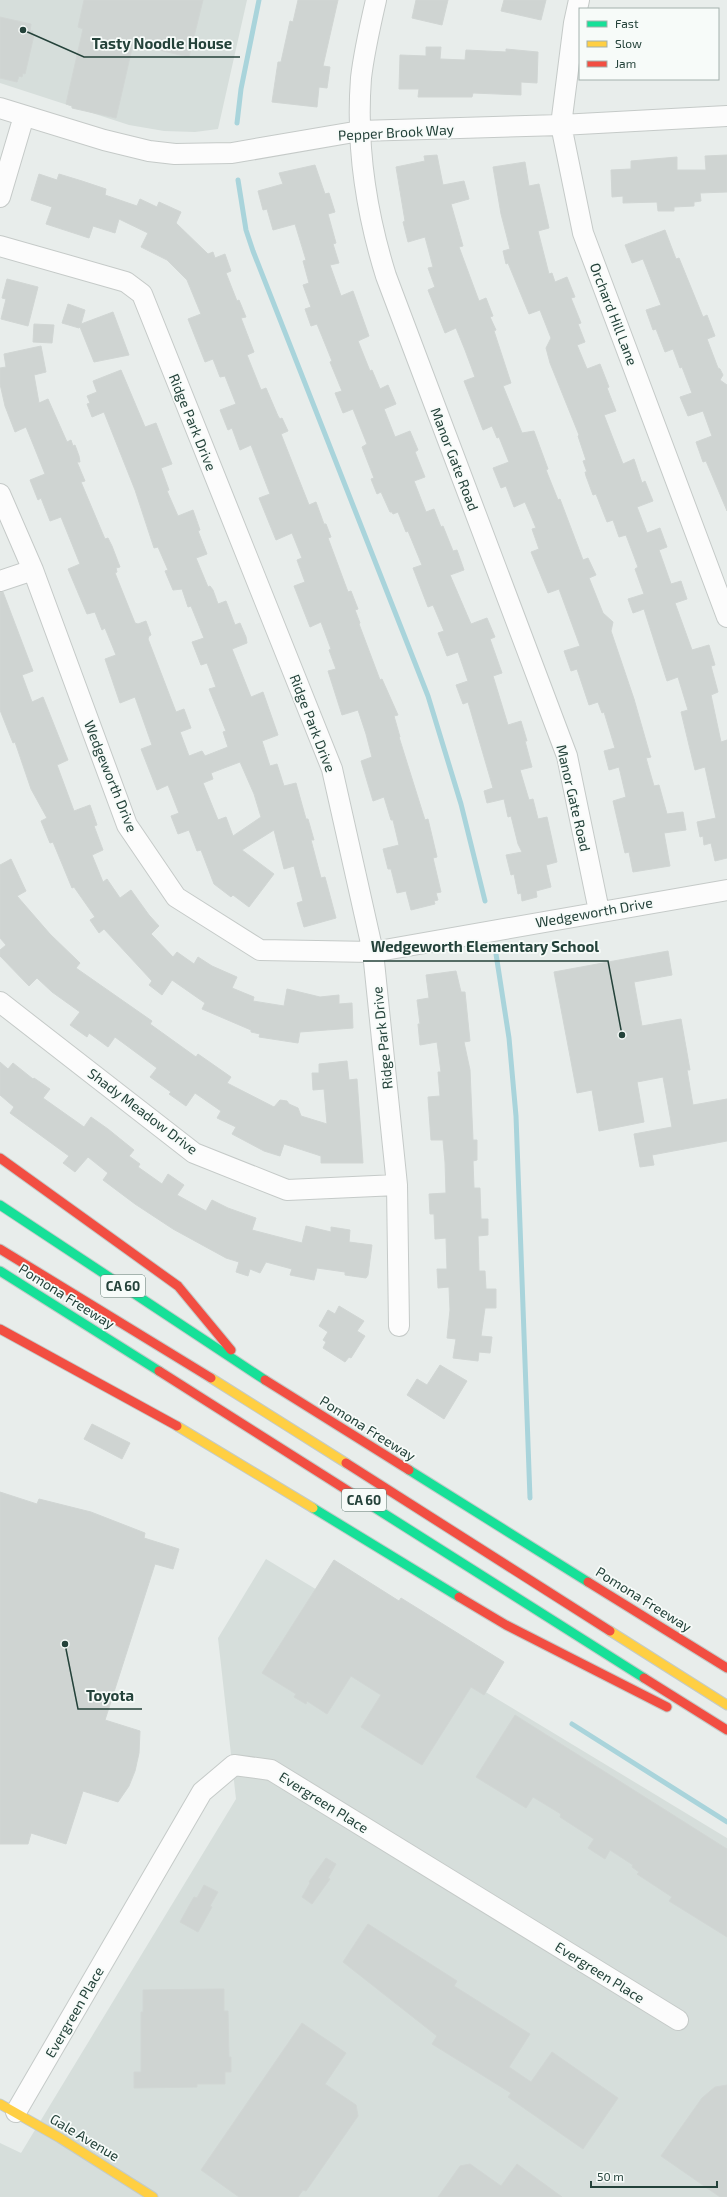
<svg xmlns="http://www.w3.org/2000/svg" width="727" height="2197" viewBox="0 0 727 2197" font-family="'Exo 2',sans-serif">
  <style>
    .built { fill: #d6dedb }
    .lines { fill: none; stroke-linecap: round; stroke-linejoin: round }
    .stream { stroke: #a9d4db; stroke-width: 5 }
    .building { fill: #cfd4d2; stroke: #d1d6d4; fill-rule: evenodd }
    .street-casing { stroke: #c5cac8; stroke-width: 22 }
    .fast-casing { stroke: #c3cbc8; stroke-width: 11 }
    .slow-casing { stroke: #c3cbc8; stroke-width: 11 }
    .jam-casing { stroke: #c3cbc8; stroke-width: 11 }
    .street { stroke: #fcfcfc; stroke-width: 20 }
    .fast { stroke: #16e098; stroke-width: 9 }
    .slow { stroke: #ffcf43; stroke-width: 9 }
    .jam { stroke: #f24e42; stroke-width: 9 }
    .labels { text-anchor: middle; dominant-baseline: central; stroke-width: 3.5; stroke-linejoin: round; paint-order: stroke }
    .shield { fill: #f7fbf9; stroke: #637a73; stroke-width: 1 }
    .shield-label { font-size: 13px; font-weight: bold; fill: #24423a }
    .street-label { font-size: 14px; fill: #24423a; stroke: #f7fbf9 }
    .leader { fill: none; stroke: #24423a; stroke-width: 1.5 }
    .callout-dot { fill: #24423a; stroke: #f7fbf9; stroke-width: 1.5 }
    .callout-label { font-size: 15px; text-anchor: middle; font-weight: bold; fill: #24423a; stroke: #f7fbf9; stroke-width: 3.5; stroke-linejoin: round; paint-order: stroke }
  </style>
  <rect width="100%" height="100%" fill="#e8edeb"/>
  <path class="built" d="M0,0H247L218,129L195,132L164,131L129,125L0,83Z
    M266,1559L727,1838V2197H0V2143L21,2153L236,1799L218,1638Z"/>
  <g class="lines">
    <path class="stream" d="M237,123L241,89L259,0
      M238,180L246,230L253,251L428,696L461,804L485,901
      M496,954L509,1038L516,1116L530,1498
      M572,1724L727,1822"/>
  </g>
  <path class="building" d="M84,0H203L189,57L133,44L116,118L72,108V106L66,104L83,29L78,27Z
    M298,0H338L323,66L330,67L327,88L319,87L317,107L272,102L278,62H281L290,21L293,22Z
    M416,0H448L442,25L412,18Z
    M504,0H546L541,20L501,11Z
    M0,17L31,24L30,31H33L32,35H34L25,74L23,73L22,77L19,76L17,82L0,78Z
    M426,47H441L440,59L465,60L466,50L506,52V49L538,52L537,83L521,82V95L473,93L472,97H418L419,89H399L400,55L426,56Z
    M437,155L443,185L464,181L469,199L451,204L463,246L459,247L479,301L486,298L493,316L490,317L496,330L494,331L511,383L503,386L522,433L534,431L548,469L546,470L558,500L560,499L583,560L588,558L596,575L589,578L603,613L613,622L611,631L634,699L650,755L651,757L646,758L654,786L659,785L667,814L683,812L686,830L664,833L670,866L633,872L629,852L625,853L613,801L626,797L619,767L609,770L604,751L615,748L604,712L602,713L598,702L589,705L577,669L571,671L564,651L580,646L559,589L548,593L531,552L539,549L532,529L536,528L525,502L514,507L506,486L501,488L493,468L509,462L499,437L497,438L492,426L483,430L464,381L475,377L465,350L456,328L445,333L428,290L435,287L428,268L433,267L425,237L408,242L403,222L405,221L396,167L425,161L424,156Z
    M727,155V192L700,193L701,201L694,202V206L674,207V211H658L657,202L623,203V196L612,197L611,170L631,169V161L677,157V170H706L705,156Z
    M525,162L529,186L539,184L549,228L538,231L549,274L552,273L555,282L567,277L575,297L571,298L581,323L578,324L585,342L577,345L587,369L600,364L609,387L607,388L616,411L604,415L614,441L623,464L634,459L642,483L645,481L653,501L637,507L647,533L660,528L667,547L659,550L671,584L681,581L687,599L675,603L692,650L709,645L715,665L711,666L718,692L711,695L721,742L727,740V858L715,861L711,843L704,845L703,836L700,837L697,822L716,818L705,767L695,770L681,712L688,710L678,677L667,681L644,609L633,613L628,599L644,594L635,569L638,567L626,535L619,537L613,520L607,522L596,494L593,495L586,476L585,472H587L583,461L586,460L578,436L579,435L550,363L546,348L551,338L540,310L529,314L508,263L506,264L503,251L510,249L501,214L493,167Z
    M315,165L325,194L329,193L335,212L328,214L336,243L333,244L339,263L330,265L341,296L353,291L369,336L358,341L370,371L372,370L380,389L388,385L396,404L384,409L395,437L410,431L418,450L415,452L425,477L414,481L426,512L434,509L441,527L443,526L453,551L457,550L464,570L450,575L471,624L487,618L495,637L490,639L502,673L493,676L508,725L521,721L527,741H525L532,767L520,770L529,800L533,799L538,819L547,817L557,862L546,865L551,887L536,891L537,897L522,901L521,893L518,894L514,874L511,875L506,855L522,852L518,844L511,816L508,817L504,799L487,803L484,791L493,788L468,702L463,704L456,685L468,681L458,652L447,656L438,633L444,631L433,605L428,607L413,568L422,565L408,531L406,532L398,512L393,514L392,512H390L381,492L377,494L371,479L374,478L362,447L367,444L353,409L343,413L335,393L342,391L330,362L332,361L317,324L311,326L305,309L311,307L303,285L309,283L303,261L306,260L295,224L273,230L267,209L263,210L258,191L283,184L279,173Z
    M39,174L57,180L59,174L82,181L106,189L105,195L137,206L140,199L157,207L159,202L181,212L176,223L208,254L213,252L215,258L225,254L231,271L226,273L237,301L239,300L246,317L241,318L254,352L247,355L261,390L266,388L278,416L280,419L282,418L288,431L281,434L309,505L316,502L324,524H326L331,537L328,538L348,592L351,591L358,609L355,610L360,623L359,624L380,680L382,679L398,715L394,716L400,737H399L425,820L428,819L437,857L433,858L441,892L436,893L438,900L434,901L435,904L411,910L406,891L397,893L391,869H388L383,849L399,845L393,820H391L384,797L373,801L361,761L372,757L366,734L358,710L342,715L328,671L336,669L329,650L331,649L321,622L310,627L294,586L305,582L297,560L302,558L292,533L276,540L259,498L270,494L251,445L240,450L232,428L228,430L220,410L236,404L225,376L220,377L213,359L205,362L188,319L201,314L187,280L167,260L141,247L148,233L119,219L115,233L93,226L89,238L46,224L52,207L31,200Z
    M665,230L676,259L679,258L703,317L707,315L715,336L707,339L718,368L720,369L723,375L720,380L727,385V511L706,461L703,462L696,442L712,436L703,411L688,416L680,397L692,393L682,367L680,368L673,349L665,352L656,329L653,330L646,310L661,305L643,259L632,263L625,245Z
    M7,279L38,287L28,326L1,319L6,299L2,298Z
    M68,304L85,310L81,324L113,312L129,355L94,362L80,327L79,328L62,323Z
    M34,324L54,325L52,343L33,342Z
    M41,346L46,372L34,375L39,403L48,399L67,442L71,440L73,446L75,445L79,456L80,462H77L85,481L81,482L105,539L108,538L112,546L120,567L116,568L117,572L115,573L135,623L138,624L146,621L151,635L149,636L148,639L176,712L184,709L191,728L180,732L189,756L202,751L205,756L228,747L223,732L226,731L209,689L216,687L207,663L201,665L192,642L204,638L191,606L188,607L182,589L173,590L165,571L168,570L158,547L154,548L135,490L104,412L92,417L87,404L90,403L87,396L97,392L93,381L121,370L145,427L156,423L172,464L161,468L169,490L167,491L178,516L193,510L200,530L198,531L207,554L196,558L208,587L210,586L213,590L218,604L226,601L235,625L240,623L246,637L247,643L232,649L251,697L263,692L278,735L262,741L270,766L277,764L284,786L296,783L306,819H308L314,840H311L321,878L325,877L336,918L304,927L297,903L303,901L294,866L284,869L274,830L242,850L274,874L249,907L233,895L231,897L214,884L201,850L197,851L189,830L178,834L171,816L179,813L168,785L157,790L141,749L152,745L135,697L120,703L105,659L116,655L105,628L102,630L95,612L87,614L68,569L80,564L61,517L50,521L41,498L38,500L30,480L45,474L35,449L26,427L15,432L5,406L0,384V368L6,367L4,354ZM240,762L254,794L261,817L233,836L226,817L218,820L203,783L213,779L211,773Z
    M0,592H3L33,671L22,675L32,702L43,697L68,760L57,765L74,811L90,805L97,825L94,826L103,850L92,855L103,882L107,879L120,898L131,890L149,915L159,926L151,934L173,957L177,952L194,964L198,957L212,966L237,977L232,988L254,997L253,1001L284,1006L287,989L320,997L339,995V1004L352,1003L353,1028L300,1032L298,1043L259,1037L260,1034L251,1032V1030L202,1009L205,1003L172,980L162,995L149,985L152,981L104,929L99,933L90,920L95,917L74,887L72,888L53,842L50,843L41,821L47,818L31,789L15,742L13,743L0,710Z
    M11,859L26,891L17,896L50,934L80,963L76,968L152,1021L150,1024L196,1057L198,1054L231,1077L227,1083L274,1107L280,1100L287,1101L289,1104L298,1108L301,1116L327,1124L324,1089L313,1090L312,1073H319V1064L347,1061L349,1080L357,1079L363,1163H321V1156L284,1144L280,1156L264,1151L232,1134L236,1127L217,1118L221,1111L195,1093L186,1106L169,1094L171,1092L150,1077L157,1068L115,1037L108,1047L89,1033L87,1037L70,1025L80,1012L52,992L37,978L29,986L0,956V950L6,945L0,938V865Z
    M668,951L672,975L634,982L642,1026L681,1019L690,1070H687L693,1105L727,1099V1141L652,1155L654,1165L640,1167L634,1134L672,1127L663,1077L637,1082L644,1122L599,1131L592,1090L577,1093L554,972Z
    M456,971L461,992H465L470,1041L464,1042L470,1070L473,1140H477V1160L473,1161L474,1188H480L481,1219H488V1235L478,1236L479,1271H485L486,1289H496V1308H485L481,1336L492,1337L490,1353L479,1352L478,1361L453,1358L456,1339L447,1338L450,1310L449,1287L438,1288L437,1269H447L446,1238L435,1239L434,1214H430L429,1194L446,1193L445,1162L443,1140H431L428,1097L440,1096L438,1072H441L437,1042L420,1045L418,1024H420L417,1000L429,998L426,975Z
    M0,1062L8,1069L13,1063L33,1079L34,1078L50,1089L43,1098L84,1127L91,1117L108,1129L134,1150L129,1156L140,1164L138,1167L162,1184L168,1174L184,1185L177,1195L206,1211L212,1200L228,1208L256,1218L252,1230L302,1243L306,1226L331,1232V1227L350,1230L349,1242L372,1245L368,1275L366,1278L345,1275V1272L317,1268L314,1280L290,1275L292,1269L266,1262L260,1273L250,1269L248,1276L236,1272L239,1262L226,1258L173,1229L135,1204L103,1180L108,1173L88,1157L75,1172L63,1163L69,1156L10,1113L14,1107L0,1095Z
    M339,1306L364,1321L357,1331L365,1336L351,1358L349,1357L345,1362L323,1348L326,1342L323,1340L328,1332L319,1326L328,1310L335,1314Z
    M440,1365L467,1381L444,1419L407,1395L417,1379L427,1385Z
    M92,1424L130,1443L122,1459L84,1439Z
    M0,1492L37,1504L39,1499L91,1512L145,1533L144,1538L179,1549L173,1569L155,1564L105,1720L140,1731L139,1753L135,1771L129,1786L118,1802L83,1791L66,1844L31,1833L28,1844H0Z
    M334,1560L399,1601L401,1598L504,1662L484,1695L471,1687L422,1765L361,1727L381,1695L351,1676L327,1714L307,1701L306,1704L294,1697L296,1694L262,1673Z
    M515,1715L727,1849V1937L669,1901L672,1897L637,1874L639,1872L632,1867L633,1865L610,1850L605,1859L588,1848L594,1839L560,1817L561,1814L533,1797L526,1808L476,1777Z
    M326,1858L336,1864L328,1878L330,1879L312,1904L302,1897L310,1883L309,1882Z
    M204,1885L218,1892L210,1906L212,1907L198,1932L180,1922L194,1897L197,1898Z
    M368,1924L457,1981L454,1986L530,2034L509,2067L531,2082L552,2052L618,2098L583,2149L508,2097L511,2093L432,2044L437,2036L343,1962Z
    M224,1989V2011H228L229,2057H231V2072H225V2084H197V2087L134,2088V2072H141V2012H143V1990Z
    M302,2023L346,2053L325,2084L356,2105L358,2116L306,2191L303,2190L298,2197H239L201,2170Z
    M727,2085V2197H720L661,2156L702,2098L715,2087Z
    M470,2164L501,2186L517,2164L562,2197H438L460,2166Z"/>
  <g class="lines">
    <defs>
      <path id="street" d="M376,0C370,26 364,52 361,78C356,145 366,212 386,276L567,756L599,911
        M579,0L574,23L561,125L583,233L727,617
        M0,108L104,140L149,151L175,154L232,153L360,131L561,125L727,116
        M0,197L24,116
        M0,246L126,282L142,294L332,769L373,952L397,1185L399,1326
        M0,494L33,570L127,825L176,897L260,950L373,952L727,890
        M0,581L33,570
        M0,1002L194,1153L287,1190L397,1185
        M16,2112L202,1792L234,1765L271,1770L678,2020"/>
      <path id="fast" d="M0,1205L265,1380
        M0,1271L159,1371
        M409,1470L588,1582
        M353,1494L644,1678
        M313,1508L459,1597"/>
      <path id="slow" d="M211,1378L346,1463
        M177,1426L313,1508
        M610,1631L727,1705
        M0,2104L60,2138L153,2197"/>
      <path id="jam" d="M0,1158L178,1286L231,1350
        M0,1249L211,1378
        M0,1329L177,1426
        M159,1371L353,1494
        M265,1380L409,1470
        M346,1463L610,1631
        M588,1582L727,1668
        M459,1597L506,1625L667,1707
        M644,1678L727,1730"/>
    </defs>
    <use href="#street" class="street-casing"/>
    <use href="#fast" class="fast-casing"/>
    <use href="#slow" class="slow-casing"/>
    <use href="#jam" class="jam-casing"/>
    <use href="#street" class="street"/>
    <use href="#fast" class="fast"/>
    <use href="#slow" class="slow"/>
    <use href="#jam" class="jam"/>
  </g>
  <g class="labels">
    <g class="shield">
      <rect x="101" y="1275" width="44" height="22" rx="3"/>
      <rect x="342" y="1489" width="44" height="22" rx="3"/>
    </g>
    <g class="shield-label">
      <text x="123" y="1286">CA 60</text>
      <text x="364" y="1500">CA 60</text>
    </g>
    <g class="street-label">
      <text transform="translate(396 132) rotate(-3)">Pepper Brook Way</text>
      <text transform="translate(614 314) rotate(69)">Orchard Hill Lane</text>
      <text transform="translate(193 422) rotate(68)">Ridge Park Drive</text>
      <text transform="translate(455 459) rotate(69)">Manor Gate Road</text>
      <text transform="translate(313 723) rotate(69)">Ridge Park Drive</text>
      <text transform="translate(111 776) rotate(68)">Wedgeworth Drive</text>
      <text transform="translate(574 798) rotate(77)">Manor Gate Road</text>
      <text transform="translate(594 912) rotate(-10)">Wedgeworth Drive</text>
      <text transform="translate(382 1038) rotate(-96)">Ridge Park Drive</text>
      <text transform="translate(143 1111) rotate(37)">Shady Meadow Drive</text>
      <text transform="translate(67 1296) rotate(32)">Pomona Freeway</text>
      <text transform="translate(368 1428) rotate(32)">Pomona Freeway</text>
      <text transform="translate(644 1599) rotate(32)">Pomona Freeway</text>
      <text transform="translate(324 1802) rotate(32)">Evergreen Place</text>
      <text transform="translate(600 1972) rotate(32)">Evergreen Place</text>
      <text transform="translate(74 2012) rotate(-60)">Evergreen Place</text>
      <text transform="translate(85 2137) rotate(31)">Gale Avenue</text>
    </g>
  </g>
  <path class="leader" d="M23 30L84 57H240M622 1035L608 961H363M65 1644L78 1709H142"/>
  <g class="callout-dot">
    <circle cx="23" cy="30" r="4"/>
    <circle cx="622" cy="1035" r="4"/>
    <circle cx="65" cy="1644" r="4"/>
  </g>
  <g class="callout-label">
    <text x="162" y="49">Tasty Noodle House</text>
    <text x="485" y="952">Wedgeworth Elementary School</text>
    <text x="110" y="1701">Toyota</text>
  </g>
  <rect x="579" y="8" width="140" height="72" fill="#f7fbf9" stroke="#a3b1ad"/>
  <rect x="587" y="21" width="20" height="6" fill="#16e098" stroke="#a3b1ad"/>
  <text x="615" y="28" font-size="12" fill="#24423a">Fast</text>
  <rect x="587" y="41" width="20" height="6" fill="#ffcf43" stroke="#a3b1ad"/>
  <text x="615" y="48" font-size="12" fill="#24423a">Slow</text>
  <rect x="587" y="61" width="20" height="6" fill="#f24e42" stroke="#a3b1ad"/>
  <text x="615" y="68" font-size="12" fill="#24423a">Jam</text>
  <path d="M591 2181v6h126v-6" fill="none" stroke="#24423a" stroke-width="2"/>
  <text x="597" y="2181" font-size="12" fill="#24423a" stroke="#f7fbf9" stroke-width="3" paint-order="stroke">50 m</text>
</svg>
